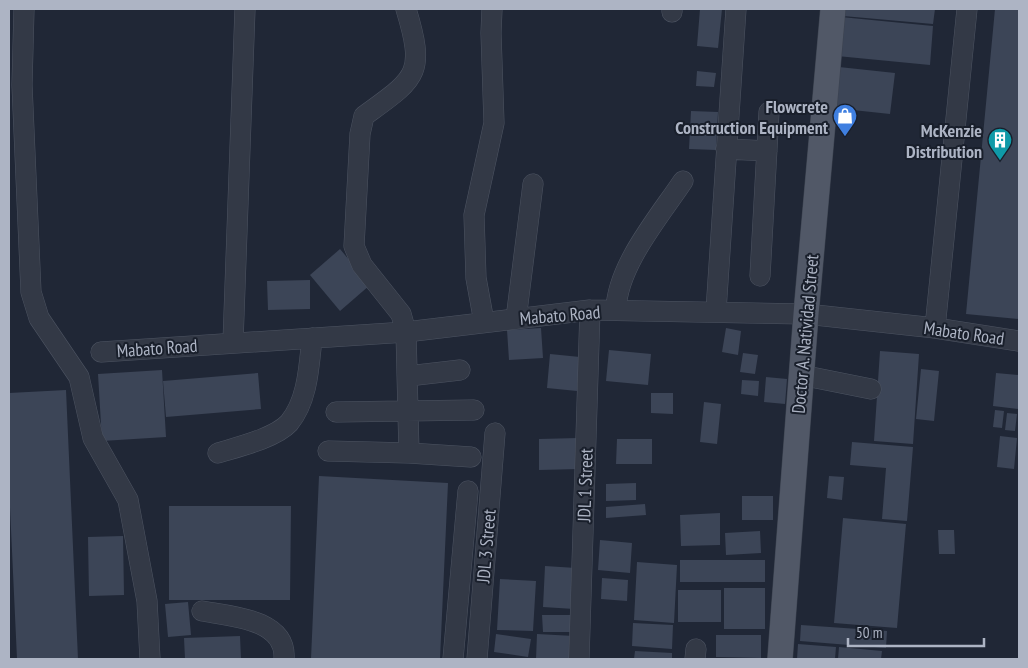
<svg xmlns="http://www.w3.org/2000/svg" width="1028" height="668" viewBox="0 0 1028 668" font-family="'PT Sans Narrow',sans-serif">
  <style>
    .building { fill: #3c4557 }
    .lines { fill: none; stroke-linecap: round; stroke-linejoin: round }
    .minor-casing { stroke: #4d5462; stroke-width: 21 }
    .major-casing { stroke: #3c4350; stroke-width: 26 }
    .minor { stroke: #333946; stroke-width: 20 }
    .major { stroke: #515867; stroke-width: 25 }
    .labels { text-anchor: middle; dominant-baseline: central; stroke-width: 4; stroke-linejoin: round; paint-order: stroke }
    .poi-label { font-size: 18px; font-weight: bold; fill: #adb4c4; stroke: #191f2b; text-anchor: end }
    .street-label { font-size: 18px; fill: #adb4c4; stroke: #191f2b }
  </style>
  <rect width="100%" height="100%" fill="#202736"/>
  <path class="building" d="M700,9H722L718,48L697,46Z
    M844,9H935L933,24L843,16Z
    M995,9H1019V319L966,314Z
    M841,17L933,26L930,65L837,56Z
    M839,67L895,73L890,114L834,108Z
    M697,71L716,73L714,87L696,86Z
    M691,111L718,112L716,150L689,149Z
    M340,249L370,285L340,311L310,275Z
    M310,280V309L268,310L267,281Z
    M541,328L543,358L509,360L507,330Z
    M726,328L741,331L738,355L722,352Z
    M609,350L651,354L648,385L606,381Z
    M880,351L919,354L913,444L874,441Z
    M743,353L758,355L755,374L740,372Z
    M550,354L580,357L577,391L547,388Z
    M921,369L939,371L934,421L916,419Z
    M162,370L166,437L102,441L98,374Z
    M258,373L261,409L166,417L163,381Z
    M996,373L1019,375V409L993,406Z
    M766,377L787,379L785,404L764,402Z
    M742,380L759,381L758,396L741,394Z
    M66,390L78,659H17L9,486V393Z
    M651,393H673V414L651,413Z
    M704,402L721,404L717,444L700,442Z
    M995,410L1004,411L1002,428L993,427Z
    M1007,413L1017,414L1015,431L1005,430Z
    M1000,436L1017,438L1014,469L997,467Z
    M578,438L579,469L539,470V439Z
    M617,439H652V464H616Z
    M852,442L913,447L907,521L882,519L886,468L850,465Z
    M319,476L448,483L440,659H311Z
    M829,476L844,477L842,500L827,498Z
    M636,483V500L606,501V484Z
    M742,496H773V520H742Z
    M645,504L646,515L606,518V507Z
    M169,506H291L290,600H169Z
    M720,513V545L681,546L680,515Z
    M843,518L906,524L897,628L834,623Z
    M938,530H954L955,554H939Z
    M760,531L761,553L726,555L725,533Z
    M123,536L124,595L89,596L88,537Z
    M600,540L632,543L630,573L598,570Z
    M680,560H765V582H680Z
    M637,562L677,565L674,623L634,620Z
    M545,566L576,568L574,609L543,607Z
    M602,578L628,580L627,601L601,599Z
    M500,579L536,581L533,631L497,630Z
    M724,588H765V629H724Z
    M678,590H721V622H678Z
    M188,602L191,635L168,637L165,604Z
    M542,615H573L574,632H543Z
    M633,623L673,625L672,649L632,646Z
    M801,625L887,631L886,648L800,641Z
    M496,634L531,639L528,657L494,652Z
    M537,634L574,636L573,659H536Z
    M716,635H761V658L716,657Z
    M240,636L241,659H185L184,638Z
    M798,644L836,647L835,659H797Z
    M839,647L882,651L881,659H838Z
    M635,651L672,653V659H634Z"/>
  <g class="lines">
    <defs>
      <path id="minor" d="M24,9L22,85L31,292L39,318L79,377L93,438L128,500L147,601L150,659
        M672,12V9
        M726,149L767,151
        M760,276L769,112
        M616,310C617,266 659,217 683,181
        M716,311L736,9
        M516,319L533,184
        M484,322L476,278L474,215L494,123L491,33L492,9
        M935,328L967,9
        M233,342L245,9
        M101,352L406,332L590,310L806,314L935,328L1019,341
        M801,375L871,389
        M408,376L460,370
        M336,412L474,410
        M328,451L409,453L406,332L401,314L362,265L354,246L360,134L364,116C416,78 426,75 406,9
        M218,453C238,447 275,438 289,423C308,400 309,366 312,338
        M409,453L471,457
        M202,611C230,616 287,619 284,659
        M453,659L468,491
        M477,659L495,433
        M579,659L590,310
        M695,659L696,649"/>
      <path id="major" d="M780,659L806,314L833,9"/>
    </defs>
    <use href="#minor" class="minor-casing"/>
    <use href="#major" class="major-casing"/>
    <use href="#minor" class="minor"/>
    <use href="#major" class="major"/>
  </g>
  <defs>
    <symbol id="shop-pin" viewBox="-11 -11 22 30"><path d="M0 17L-7.5 6A9.5 9.5 0 1 1 7.5 6Z" fill="#3f7fe0" stroke="#191f2b"/><path d="M-5-2.5h2.3a2.7 3.5 0 0 1 5.4 0H5L5.5 6h-11ZM-1.5-2.5h3a1.5 2.3 0 0 0-3 0Z" fill="#fff"/></symbol>
    <symbol id="building-pin" viewBox="-11 -11 22 30"><path d="M0 17L-7.5 6A9.5 9.5 0 1 1 7.5 6Z" fill="#0f9aa8" stroke="#191f2b"/><path d="M-4-6H4V6H1V3H-1V6H-4ZM-2.5-4.3h1.7v1.8h-1.7ZM.8-4.3h1.7v1.8H.8ZM-2.5-1h1.7V.8h-1.7ZM.8-1h1.7V.8H.8Z" fill="#fff"/></symbol>
  </defs>
  <g fill-rule="evenodd">
    <use href="#shop-pin" x="831" y="102" width="28" height="38"/>
    <use href="#building-pin" x="986" y="126" width="28" height="38"/>
  </g>
  <g class="labels">
    <g class="poi-label">
      <text x="828" y="106">Flowcrete<tspan x="828" dy="21">Construction Equipment</tspan></text>
      <text x="982" y="130">McKenzie<tspan x="982" dy="21">Distribution</tspan></text>
    </g>
    <g class="street-label">
      <text transform="translate(560 315) rotate(-5)">Mabato Road</text>
      <text transform="translate(964 333) rotate(8)">Mabato Road</text>
      <text transform="translate(805 334) rotate(-85)">Doctor A. Natividad Street</text>
      <text transform="translate(157 348) rotate(-4)">Mabato Road</text>
      <text transform="translate(585 485) rotate(-88)">JDL 1 Street</text>
      <text transform="translate(486 546) rotate(-85)">JDL 3 Street</text>
    </g>
  </g>
  <rect width="1028" height="668" fill="none" stroke="#adb4c4" stroke-width="20"/>
  <path d="M848 638v8h136v-8" fill="none" stroke="#adb4c4" stroke-width="2.5"/>
  <text x="856" y="638" font-size="15" fill="#adb4c4" stroke="#191f2b" stroke-width="4" paint-order="stroke">50 m</text>
</svg>
